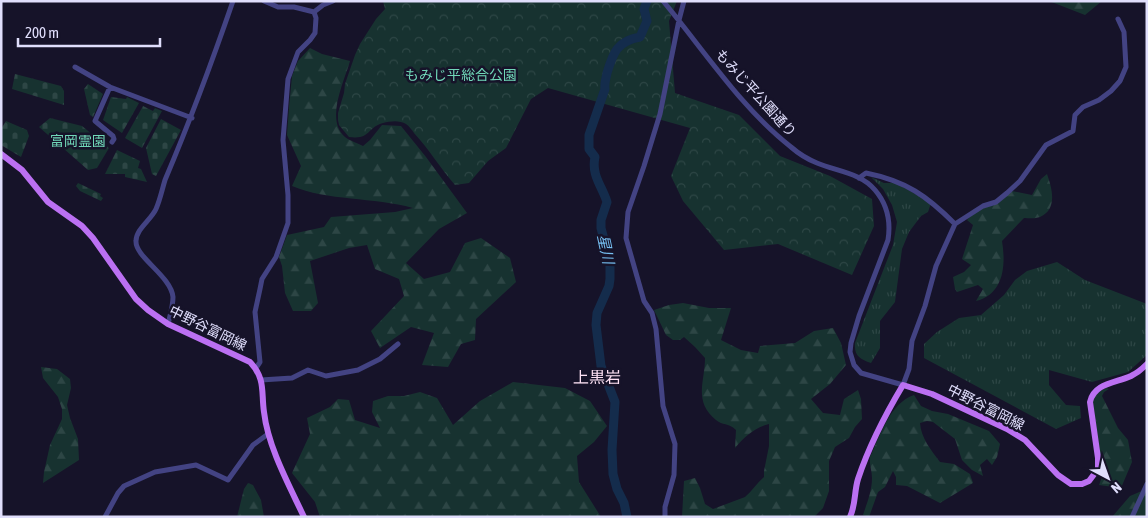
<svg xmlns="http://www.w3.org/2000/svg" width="1148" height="518" viewBox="0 0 1148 518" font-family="'Asap Condensed','Noto Sans JP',sans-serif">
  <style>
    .grass { fill: url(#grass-tufts) }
    .forest { fill: url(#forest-firs) }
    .cemetery { fill: url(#cemetery-stones) }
    .park { fill: url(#park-crowns) }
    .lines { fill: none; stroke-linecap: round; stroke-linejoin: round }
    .river { stroke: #142c4c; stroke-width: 9 }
    .minor { stroke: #434383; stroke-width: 5 }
    .major { stroke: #bb70f2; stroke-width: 6 }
    .labels { text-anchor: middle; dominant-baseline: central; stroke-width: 5; stroke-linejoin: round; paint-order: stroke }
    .park-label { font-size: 14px; fill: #70d7b8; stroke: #161329 }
    .street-label { font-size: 14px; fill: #e0defc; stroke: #161329 }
    .water-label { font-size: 15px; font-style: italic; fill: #76bff2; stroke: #161329 }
    .quarter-label { font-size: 16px; fill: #fce0f3; stroke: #161329 }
  </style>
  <defs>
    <pattern id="grass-tufts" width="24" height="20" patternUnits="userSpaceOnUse" patternTransform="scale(1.25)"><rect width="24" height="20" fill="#173230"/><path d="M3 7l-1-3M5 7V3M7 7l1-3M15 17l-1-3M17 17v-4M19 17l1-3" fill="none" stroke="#2d4645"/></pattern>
    <pattern id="forest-firs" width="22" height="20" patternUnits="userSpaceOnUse" patternTransform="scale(1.25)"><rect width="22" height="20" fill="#173230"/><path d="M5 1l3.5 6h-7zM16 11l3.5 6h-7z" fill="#2d4645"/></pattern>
    <pattern id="cemetery-stones" width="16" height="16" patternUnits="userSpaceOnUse" patternTransform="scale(1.25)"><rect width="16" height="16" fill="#173230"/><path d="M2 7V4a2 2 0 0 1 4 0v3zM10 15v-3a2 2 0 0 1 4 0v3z" fill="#2d4645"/></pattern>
    <pattern id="park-crowns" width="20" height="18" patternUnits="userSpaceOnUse" patternTransform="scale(1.25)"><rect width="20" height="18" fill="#173230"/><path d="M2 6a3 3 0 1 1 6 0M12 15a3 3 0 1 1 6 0" fill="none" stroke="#2d4645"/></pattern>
  </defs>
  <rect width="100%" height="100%" fill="#161329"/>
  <path class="grass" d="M871,177L884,183H896L931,203L928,212L921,216L909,232L902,249L895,302L880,321V348L871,363C860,359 854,356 855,343L893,245L897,222L892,205L883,189Z
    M1057,262L1085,280L1147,304V355L1128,372L1092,382L1049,370V385L1066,405L1080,406L1081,418L1056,429L924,358V344L937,332L959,318L981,315L1004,295L1015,280L1027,271Z"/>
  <path class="forest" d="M1049,1H1102L1085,15Z
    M310,48L322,54L350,61C344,82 325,120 345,137C350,141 358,143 363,146L370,140L382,125L401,126L426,157L467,213L439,229L406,263L424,279L450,272L465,243L481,238L510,258L516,282L476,319L475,340L461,344L448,367L422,365L434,333L411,327L380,348L371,331L404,296L399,279L375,269L367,245L349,248L310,261L318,303L311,311H293L285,293L282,266L279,257L287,235L324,227L331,217L395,212L413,208C374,197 327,201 292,186L301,166L287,135L289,107L292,76L298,61Z
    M1047,174C1052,188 1058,209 1040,217C1035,219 1028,218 1024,218L1002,241C1006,265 1004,294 976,301L983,289L978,285L957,292L955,289L953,277L964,272L971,265L962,259L973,225L967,220L973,213L1012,191L1032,195L1041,179Z
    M683,303L709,308H731L721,340L741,350L758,353L760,346L795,343L814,331L833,328L841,343L846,365L830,384L811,399L823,413L840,415L844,399L858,390L861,399L862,419L855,427L849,438L835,447L829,461V491L823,508L814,517H682L684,481L695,478L700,488L705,504L713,509L745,497C752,491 757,483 764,477V471L769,446V424C755,427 744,437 735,448L736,430C728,422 723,426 716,420C693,401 705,382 705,358L695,347L684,337L680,340H673L666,335L654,310L669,305Z
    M41,367L57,369L70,379L71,388L67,405L70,418L78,439L79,460L43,483L44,472L50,445L62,419V409L58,397L43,378Z
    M513,382L565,388L590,401L607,426L594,442L577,456L579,482L601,517H320L315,502L292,473L310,434L307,418L330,407L338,399L349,400L355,420L380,428L372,412L373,401L388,396H404L420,392L437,398L453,425L480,401Z
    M1106,388L1109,389L1104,392L1102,396L1118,428L1128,440L1132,462L1121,488L1099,485L1103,474L1093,402C1095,394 1099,391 1106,388Z
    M914,395L921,406L932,411L948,414L989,431L1000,444L997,457L992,465L987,459L980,465L983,476L972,470L962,460L955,439L933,422L927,421L920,423C921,438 931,450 940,462L954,464L970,474L973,483L940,503L907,486L896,485V477L893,471L885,487L878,492L869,517L863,515C867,503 872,491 872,478C872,471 869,464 870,457C880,436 890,403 914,395Z
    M248,483L253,485L261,500L264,517H237L244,489Z
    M1144,490L1147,491V517H1112L1130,496Z"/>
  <path class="cemetery" d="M15,74L61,86L64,91V105L12,89Z
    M88,84L103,94L93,117L90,115L84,89Z
    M111,97L126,99L127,97L139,103L122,133L103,120Z
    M143,106L153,111L155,108L162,111L142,148L125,138Z
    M50,118L82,126L109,148L97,168L88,170L39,127Z
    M161,119L181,130L156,176L152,174L146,148Z
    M6,121L27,130L29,136L21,157L1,145V129Z
    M117,150L140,161L138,168L141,169L147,182L125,177V174H105Z
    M78,183L101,194L100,196L103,198L101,201L80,191L76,186Z"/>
  <path class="park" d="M383,1H677L669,21L675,93L739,115L780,156L830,176L872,199L874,226L852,275L778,244L724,250L683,201L671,176L690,128L548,88L531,99L506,148L488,161L469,183L455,185C440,168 429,149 414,133C412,130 409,126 406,124C400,120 390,121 383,123C367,127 371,140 349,137L339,125L338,120V113L344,93L345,84L355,55L360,44L376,19L385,9Z"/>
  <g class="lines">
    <path class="river" d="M627,517L624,503L617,489L613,474L612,450L615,402L601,366L596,325L597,313L609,286L610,279V262L601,228V220L607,202C602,186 591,175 595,157L589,149V135L605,89C604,83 606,79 607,73C613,53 617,41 640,37L647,21L644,9L647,1"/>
    <path class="minor" d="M264,1L278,7H294L314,12
      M663,1C703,49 742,109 791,147C799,154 807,159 817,163C836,171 861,173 875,190C887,204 891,221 888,240L859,316L851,343L850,352L854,365L861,373L903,385L909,369L912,341L925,306L936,266L955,224L983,206L996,202L1007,193L1020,181L1046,145L1073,131L1075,115L1083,107L1099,100L1111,91L1120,81L1126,67L1124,32L1118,19
      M314,12L323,5L333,1
      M75,67L110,87L192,118
      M110,87L95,121L113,136L114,139L112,142
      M859,178L866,173C906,181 927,196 955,224
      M168,324C170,316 173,306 173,297C171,276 135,257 136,241C136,229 151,220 156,209C160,200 162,190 165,180C190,121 212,62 233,1
      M256,368L260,362L255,312L260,289L262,279L276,257L288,223V195L283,140L288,79L298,52L310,40L315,33L316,18L314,12
      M261,380L292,378L308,370L326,376L358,370L380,359L398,344
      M105,517L118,493L124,486L155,472L196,465L228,480L253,445L268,434
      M665,517V507L674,475L675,444L663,406L656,329L652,313L644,301L626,238L628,212L644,166L660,114L679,20L684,1
      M1132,517L1147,484"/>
    <path class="major" d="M1,154L22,170L48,202L82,226L93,238L136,299L148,310L168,324L250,362C266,379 261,392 264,412C268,447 289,485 304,517
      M850,517C856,504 854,492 858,479C869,446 885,415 903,385L932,394L1007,429L1025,440L1058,475L1071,484H1082L1089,481L1098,469V458L1090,402C1094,383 1116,383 1131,376C1137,373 1142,369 1147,364"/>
  </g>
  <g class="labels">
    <g class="park-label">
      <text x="461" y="75">もみじ平総合公園</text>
      <text x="78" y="141">富岡霊園</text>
    </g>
    <g class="street-label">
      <text transform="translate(756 93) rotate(48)">もみじ平公園通り</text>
      <text transform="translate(208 328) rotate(26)">中野谷富岡線</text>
      <text transform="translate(986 407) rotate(27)">中野谷富岡線</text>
    </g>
    <g class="water-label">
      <text transform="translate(606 249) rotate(78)">星川</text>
    </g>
    <g class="quarter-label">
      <text x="597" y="377">上黒岩</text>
    </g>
  </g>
  <rect width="1148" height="518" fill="none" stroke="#e0defc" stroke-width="5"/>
  <g transform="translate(1108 478) rotate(139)" stroke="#161329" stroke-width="4" paint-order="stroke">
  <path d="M0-4L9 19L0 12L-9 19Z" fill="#e0defc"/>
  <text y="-8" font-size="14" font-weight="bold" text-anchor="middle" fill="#e0defc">N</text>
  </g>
  <path d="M18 38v8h142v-8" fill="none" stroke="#e0defc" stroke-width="2.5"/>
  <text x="25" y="38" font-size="15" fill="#e0defc" stroke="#161329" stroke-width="4" paint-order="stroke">200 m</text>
</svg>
